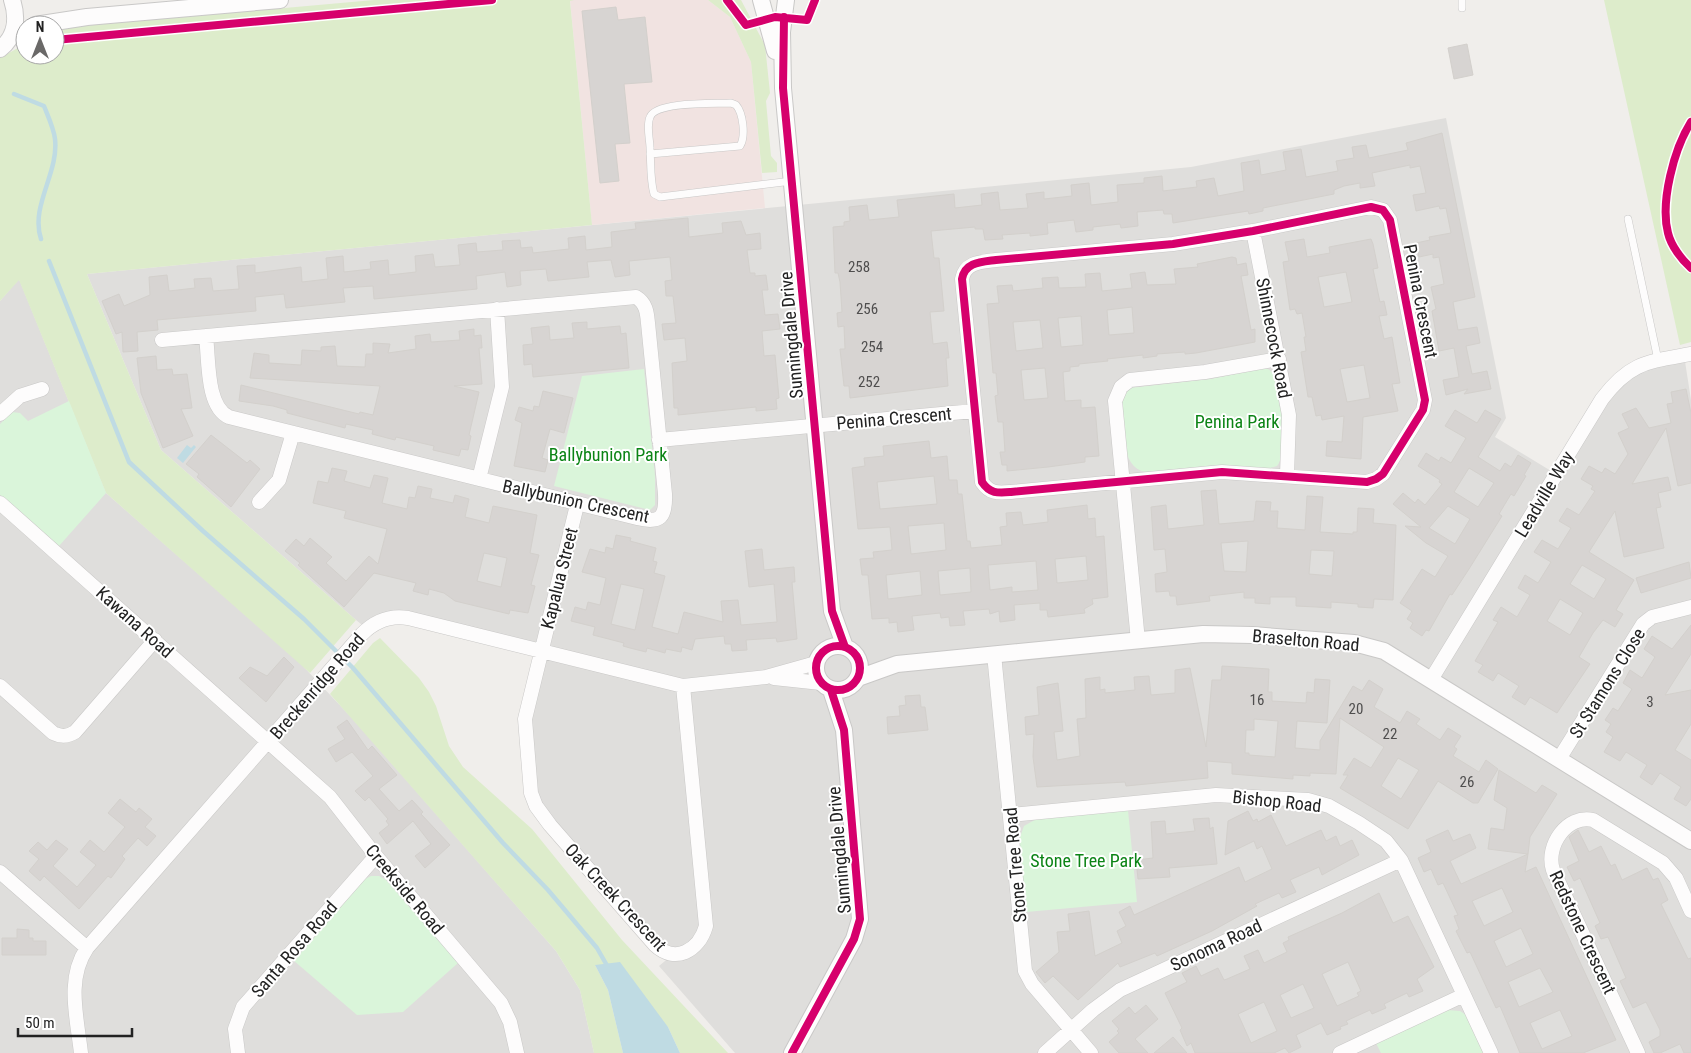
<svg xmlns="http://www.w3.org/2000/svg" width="1691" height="1053" viewBox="0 0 1691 1053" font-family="'Roboto Condensed',sans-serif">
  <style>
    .residential { fill: #dfdedc }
    .commercial { fill: #f1e3e1 }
    .grass { fill: #ddeccb }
    .park { fill: #daf5da }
    .water { fill: #bfdbe3 }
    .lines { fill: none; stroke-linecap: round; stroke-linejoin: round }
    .stream { stroke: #bfdbe3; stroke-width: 4.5 }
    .building { fill: #d7d4d2; stroke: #d3d0cc; fill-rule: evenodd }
    .service-casing { stroke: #c9c8c7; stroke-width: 8 }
    .minor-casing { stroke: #c9c8c7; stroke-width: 15 }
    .tertiary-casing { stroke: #c9c8c7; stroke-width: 18 }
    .service { stroke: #fdfcfc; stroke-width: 7 }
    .minor { stroke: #fdfcfc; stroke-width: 14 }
    .tertiary { stroke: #fdfcfc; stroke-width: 16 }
    .cycleway-casing { stroke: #fff; stroke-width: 11 }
    .cycleway { stroke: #d6006c; stroke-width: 8 }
    .labels { text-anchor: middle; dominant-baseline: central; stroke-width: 4; stroke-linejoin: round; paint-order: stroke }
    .number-label { font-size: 15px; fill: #4f4e4e }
    .street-label { font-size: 18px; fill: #222; stroke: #fff }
    .park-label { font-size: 18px; fill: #0c8416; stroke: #fff }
  </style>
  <rect width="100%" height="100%" fill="#f0eeeb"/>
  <path class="residential" d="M1446,118L1506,418L1495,437L1556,474L1616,381L1684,355L1691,400V1053H735L659,966L671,956L539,813L524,723L540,650L408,618L367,629L356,620L161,450L87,274L1191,167Z
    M19,279L106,493L299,662L351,717L556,951L580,990L594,1053H0V301Z"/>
  <path class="commercial" d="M570,0H708L730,17L751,62L765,208L592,225Z"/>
  <path class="grass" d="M374,0H574L570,1L592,225L87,274L161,450L356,620L310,673L106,493L19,280L0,301V58L25,44V55H55V31L71,27Z
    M708,0H741L765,45L770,93L766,101L771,156L777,163V172L762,173L751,62L730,17Z
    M1604,0H1691V342L1680,345Z
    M380,638L419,678L429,692L436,706L449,746L463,767L532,829L622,940L728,1053H680L668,1027L595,965L608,990L623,1053H594L580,990L556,951L330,694L373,643Z"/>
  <path class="park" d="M644,369L655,476V505L650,510L554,486L582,376Z
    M1260,369H1268C1284,378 1289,453 1277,466L1267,469L1217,465L1146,472C1119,468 1124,424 1122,403V397L1130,388L1211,379Z
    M69,401L106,493L59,546L0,495V424L12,412L20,413L28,421Z
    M1128,810L1137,902L1026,912L1019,840L1024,826L1038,818Z
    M371,876H379L386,880L458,963L403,1012L357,1015L293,960L363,880Z
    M1447,1010L1460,1011L1466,1015L1486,1053H1381L1376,1043Z"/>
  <path class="water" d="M187,445L191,448L194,445L196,447L183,463L177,458Z
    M620,962L668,1027L680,1053H623L608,990L595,965Z"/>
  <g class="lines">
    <path class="stream" d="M14,94L44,106C48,116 54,129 55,139C59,173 30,206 41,239
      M49,261L129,462L203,531L304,619L353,668L503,843L548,890L597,948L609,969"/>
  </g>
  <path class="building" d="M616,7L618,20L645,17L652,82L624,84L630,143L615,144L619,181L600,183L582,11Z
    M1467,44L1473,75L1454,79L1448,48Z
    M1442,133L1475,297L1453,302L1458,330L1477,327L1480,343L1466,346L1472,374L1487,371L1491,389L1464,394L1468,389L1446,395L1443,380L1459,377L1454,348L1439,351L1432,311L1436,309L1431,287L1444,284L1439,257L1433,258V254L1419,257L1416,243L1430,240L1429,237L1451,233L1446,208L1440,209L1439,206L1416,211L1413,195L1426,193L1420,166L1410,168V165L1372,173L1375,186L1360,188V183L1344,186L1334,190V194L1263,208V211L1249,214L1248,211L1173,223L1172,214H1164L1163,210L1137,212L1138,226L1121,228L1120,224L1093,227V230L1076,232L1074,220L1047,223L1048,234L1030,236V233L1002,235L1003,239L985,240L983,229H975V227L931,231L934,258H939L944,311L930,312L933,344L947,342L949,358H946L948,386L850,398L849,386H844L840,349H845L844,326L838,327L837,313L842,312L840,282L838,273H835L833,227L844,226V222L850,221L849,207L867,205L869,220L899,217L897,200L954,194L955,208L982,205L981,194L998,192L1000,210L1028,208L1026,194L1044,192V199L1072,196L1071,185L1089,183L1091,205L1118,202L1117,185L1144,183V178L1162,176L1163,191L1197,187L1196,181L1214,178L1218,196L1244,191L1241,163L1259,160L1261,175L1286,170L1283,152L1301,149L1306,177L1338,171L1336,161L1354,158L1352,147L1366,145L1369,158L1408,150L1406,143Z
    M688,218L689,237L723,233L722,223L741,221L746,235L760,233L761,249L747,250L750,273H755V276L766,275L768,290H762L765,315L778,314L780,329L762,331L764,356L775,355L779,398L776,399L777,409L756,411V407L678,415V408H674L672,363L687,361L685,338L664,340L662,324L676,323L673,296H666L665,281L672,280L670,257L629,261L630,275L615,277L611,260L587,262L589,277L548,281L546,269L520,271L521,285L507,287L505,272L476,276L477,289L437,293L374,299L373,286L343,288L345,302L286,308L284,294L255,297L256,311L157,320L158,330L137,332L138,351L123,352L122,332L116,334L102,301L119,294L124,306L150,295L149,277L167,275L169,291L195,288L194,279L211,278L213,291L239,289L237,266L255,265V273L301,267L302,282L328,279L326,258L343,256L344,272L371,269L370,262L388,260L389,275L416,272L415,256L433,254L435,267L460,265L458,245L476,243L477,252L503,250L502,241L520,240L521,248L532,247L533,253L569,249L568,238L585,236L586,250L612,247L611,232L636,229L635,223Z
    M1304,239L1307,257L1330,253L1329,247L1371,239L1373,244L1378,268L1373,269L1380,302L1384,301L1387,315L1379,316L1384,339L1392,337L1400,383L1392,384L1398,411L1363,417L1361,459L1326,456L1327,441L1342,442L1344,416L1322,420L1321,415L1316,416L1312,397H1308L1301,352L1306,351L1304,337H1306L1302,313L1297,314L1295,309L1290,310L1283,262L1289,261L1285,242ZM1346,272L1352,302L1324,307L1318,277ZM1364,365L1370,398L1347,402L1340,369Z
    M1232,257L1236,258L1237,265L1246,263L1248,275L1241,276L1251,330L1255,329V342L1196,353L1185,354V352L1157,354V356L1143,358V355L1107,359L1108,361L1079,364V366L1070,367V371L1063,372L1065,401L1081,400V408L1095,407L1099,456L1085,457V462L1048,467L1007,471V465H1002L1000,452H1005L1003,422H998L995,396L998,395L996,373H993L987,304L999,303L997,286L1012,285L1013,291L1043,288L1042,278L1058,277L1059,288L1086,287L1085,274L1100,273L1102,291L1132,288L1130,274L1145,272L1147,285L1176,284L1174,269L1198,267L1197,264ZM1132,307L1134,333L1109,335L1107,310ZM1081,316L1083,345L1061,347L1058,318ZM1040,320L1043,348L1016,351L1013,322ZM1045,368L1048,398L1024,400L1021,370Z
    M587,322V329L620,326L621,334L626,333L629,368L533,377L532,364L524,365L523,345L533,344L531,328L549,326L550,340L574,338L572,323Z
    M474,329V336L481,335L482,348H479L482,384L454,386L479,392L469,435L471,436L468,450L461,449L459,456L433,450L434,446L396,437L395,440L372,434L373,430L346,424L345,428L287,413V410L273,406L239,401L241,385L359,414L360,412L373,415L380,386L250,378L254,353L269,355V363L301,365L302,350L321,351V347L335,346L337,366L365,367L366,354H373V343L390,344L388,353L416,349L415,336L430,334L431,342L460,340L459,331Z
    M156,356L157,370L172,369L173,375L187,374L192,408L181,409L193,436L163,448L141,393L137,358Z
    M1686,389L1691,413V483L1678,486L1666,428L1632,484L1668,477L1671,490L1658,493L1661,507L1656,508L1664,548L1624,557L1615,511L1589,552L1634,580L1616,610L1623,614L1615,627L1603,620L1593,633L1579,657L1590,664L1557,713L1530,697L1525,705L1512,697L1519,686L1498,673L1493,681L1478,672L1483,665L1475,661L1498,622L1493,620L1501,607L1517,617L1530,595L1518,588L1525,575L1538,583L1551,562L1534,552L1542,540L1558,549L1571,528L1559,521L1567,508L1579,515L1595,491L1591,489L1593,486L1581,479L1589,466L1602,473L1605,468L1615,474L1628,454L1618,433L1629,428L1622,414L1636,408L1649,428L1671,423L1667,404L1673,403L1671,392ZM1582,565L1606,579L1594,599L1570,584ZM1560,599L1583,613L1570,635L1547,621Z
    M543,391L573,398L564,433L550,429L542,458L548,460L545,472L514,466L522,423L515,420L519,407L533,411L534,406L539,407Z
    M1455,410L1477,423L1485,410L1501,419L1478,457L1500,471L1505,463L1511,467L1518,455L1531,463L1524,475L1526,476L1514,496L1511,494L1499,514L1502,516L1469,569L1452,595L1450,594L1429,631L1426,630L1422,636L1410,628L1413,623L1407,619L1412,611L1400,603L1422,569L1435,577L1448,556L1426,543L1405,526L1421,527L1393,504L1403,493L1415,503L1418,499L1425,505L1442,484L1439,482L1440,480L1418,466L1426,453L1439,461L1441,457L1451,463L1466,438L1445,426ZM1469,468L1494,483L1478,507L1454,492ZM1448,506L1470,519L1455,544L1429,528Z
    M211,435L247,463L250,460L260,469L231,507L197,477L199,474L186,464Z
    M929,441L931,458L947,456L949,480H957L958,494H962L967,541H970L971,548L1002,545L1000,527L1007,526L1006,513L1021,512L1023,525L1048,522L1047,510L1087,505L1088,519L1095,518L1096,537L1104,536L1108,597L1092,599L1093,604L1084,609L1085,613L1048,617L1047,610H1040V603L1014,605L1015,620L1000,622L999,611L990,614L989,609L963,611L965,625L950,626L949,617L941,618L940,613L912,616L914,630L898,632L897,622L889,623V618L872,619L868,575H862L860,559L874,558L873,552L892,550L890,527L858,529L852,468L865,466L864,458L884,456L883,446ZM934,476L937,504L880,509L877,482ZM944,523L946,550L911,554L908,526ZM1086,556L1088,580L1057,583L1055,559ZM1036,561L1038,590L1012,592V587L990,590L988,565ZM970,568L971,592L940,595L938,571ZM920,571L922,595L888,599L886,575Z
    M332,468L347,471L344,481L370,488L374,475L388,478L382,503L407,509L409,497L415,498L418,486L432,489L430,498L453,503L455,495L469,499L465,517L489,523L493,506L537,515L530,553L539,555L531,585L535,586L528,613L510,610L509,614L455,601L444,593L429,589L428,595L413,591L416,583L374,573L344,607L298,565L300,563L285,551L296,539L304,546L310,538L332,557L326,563L346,581L369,556L378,564L387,529L344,518L346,511L313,503L318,481L328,483ZM484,553L507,558L501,587L477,581Z
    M1216,490L1219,524L1254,521L1256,501L1271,502L1270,511H1278L1277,528L1305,530L1307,496L1323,497L1320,532L1353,534V532H1357L1358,508L1374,509L1373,523L1396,525L1393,600L1374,599L1373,608L1358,607V604L1331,602V608L1316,607L1296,606V597H1270V604L1255,603V598H1244V592L1209,596L1210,601L1177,605L1176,596H1170L1169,591L1156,592L1155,574L1167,572L1165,549L1154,550L1151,507L1166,505L1168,529L1204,525L1201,491ZM1248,541L1246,572L1224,571L1221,543ZM1311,550L1334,551L1332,576L1309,574Z
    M616,535L631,538L630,541L656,548L653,561L657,562L654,573L665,576L652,627L678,634L684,612L723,622L721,601L738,600L741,625L777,622L774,584L749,587L745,551L762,549L764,570L794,567L795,582H792L797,639L777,642L776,638L746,640L747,650L732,651L731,644H725L724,636L695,639L692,650L682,647L681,652L666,649L665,653L647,648L646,652L630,648L623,646L624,643L593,635L595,627L571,621L575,607L586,610L588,602L600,605L606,578L582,572L590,549L605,553L606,547L613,549ZM621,584L644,589L635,630L611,624Z
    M1689,562L1691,578L1641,593L1636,578Z
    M1691,625V654L1665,695L1691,690V724L1675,750L1691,760V799L1686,806L1674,799L1681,787L1660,773L1652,785L1640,777L1647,765L1626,752L1620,761L1604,752L1613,737L1606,732L1611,724L1605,720L1613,708L1618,711L1632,689L1623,683L1630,670L1642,678L1655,657L1644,649L1652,636L1672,649Z
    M284,657L294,667L266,702L239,678L250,667L267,676Z
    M1222,666L1269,669L1268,692H1272V701L1306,703L1307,692L1314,693L1315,679L1330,680L1327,723L1297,721L1295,748L1320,750V741L1353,686L1362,691L1369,680L1383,689L1374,707L1400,723L1407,711L1420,719L1416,724L1440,740L1448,728L1461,736L1454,747L1457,749L1453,756L1479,772L1486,760L1498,769L1478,803H1473L1438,781L1408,829L1340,788L1348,775H1343L1354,758L1371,768L1384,747L1340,718L1336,774L1310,773V776L1293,775V779L1232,774V763L1207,761L1208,778L1126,786L1125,782L1037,787L1033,757L1034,734L1026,735L1025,717L1039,715L1037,687L1058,683L1063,731L1054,732L1057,760L1080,756L1077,719L1086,718L1085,679L1100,677V690L1105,689V693L1135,690L1134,677L1149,676L1151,695L1175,693V670L1190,668L1206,747L1212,680H1221ZM1254,719L1278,721L1275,757L1249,755V753H1245L1246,730H1254ZM1398,758L1419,770L1401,799L1381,786Z
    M920,695L921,707H925L928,730L888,734L887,717L900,716L899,706L906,705L905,696Z
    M347,720L368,750L372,746L397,775L379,789L399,811L412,800L423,812L421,814L450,845L425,868L415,856L431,844L413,821L387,844L379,833L389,825L386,821L388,819L369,797L365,801L355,791L373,776L352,752L336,762L328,749L345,739L337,727Z
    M1499,770L1536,793L1542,785L1557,794L1530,837L1528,854L1488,849L1491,828L1504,830L1507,808L1494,800Z
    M120,799L136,812L139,808L152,819L145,827L156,836L147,846L138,838L122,856L125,859L120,866L111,878L108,876L79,909L44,876L40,881L29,871L39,859L29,851L38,842L47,850L56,840L68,849L53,866L77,887L96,865L80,852L90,840L104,852L125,827L108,813Z
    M1248,811L1253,821L1257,819L1258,822L1271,815L1286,846L1321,830L1326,841L1336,836L1340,846L1352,840L1359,855L1322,875L1319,867L1290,880L1296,892L1282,898L1279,893L1255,904L1257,906L1212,931L1157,956L1155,953L1120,967L1118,963L1078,1000L1053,976L1045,983L1036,972L1059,952L1057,932L1070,931L1068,914L1089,911L1095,956L1122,943L1117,931L1126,926L1119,912L1130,906L1134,915L1239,867L1245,882L1272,869L1262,846L1257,849L1254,841L1225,855L1228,821Z
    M1209,818L1210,829L1213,827L1217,864L1169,868L1170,877L1138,879L1136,860L1153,858L1151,822L1165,821L1166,834L1195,831L1193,819Z
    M1448,830L1453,841L1470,834L1476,848L1450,861L1461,884L1528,854L1525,872L1536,867L1616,1040L1583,1053H1520L1500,1006L1496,1008L1470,952L1467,953L1456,931L1459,929L1454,916L1458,915L1443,883L1438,885L1431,869L1424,872L1418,858L1431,852L1426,840ZM1502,888L1513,912L1484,926L1472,901ZM1521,928L1533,954L1506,967L1494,941ZM1540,968L1553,992L1519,1007L1508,982ZM1560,1010L1572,1036L1542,1049L1530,1023Z
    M1578,830L1589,852L1601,846L1611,866L1615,864L1622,880L1647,868L1653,880L1658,878L1661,884L1668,900L1661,904L1688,959L1691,958V1053H1684L1680,1044L1660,1053H1654L1649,1042L1660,1036V1030L1646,1002L1633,1008L1620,981L1626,978L1608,937L1601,939L1595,926L1600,923L1580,878L1574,881L1567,867L1579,861L1569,837Z
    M1379,893L1393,923L1408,916L1434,967L1417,979L1423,991L1409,997L1407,993L1384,1004L1386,1008L1372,1014L1370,1010L1346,1021L1348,1024L1340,1027L1341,1029L1327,1035L1321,1023L1296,1035L1301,1047L1289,1053L1285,1048L1274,1053H1195L1191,1043L1187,1046L1180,1030L1182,1028L1165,993L1187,982L1182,973L1196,966L1201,976L1218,968L1224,980L1227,979L1250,969L1244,956L1258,950L1264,963L1287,952L1283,943L1289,940L1288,937L1342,913ZM1348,962L1361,991L1357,993L1359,996L1337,1006L1322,974ZM1303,984L1314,1008L1291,1018L1280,995ZM1264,1002L1277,1031L1251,1043L1238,1014Z
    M17,929L29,930V938H33V941H46V955H2V938H17Z
    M1146,1005L1158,1019L1135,1039L1148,1053H1119L1109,1042L1119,1033L1117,1031L1119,1029L1112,1021L1129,1007L1135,1014Z
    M1173,1037L1187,1053H1154Z"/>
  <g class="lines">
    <defs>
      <path id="service" d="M1462,0V8
        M650,154L740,146C746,136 743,113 736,105L731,103C715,104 656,101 650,117C646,126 650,139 650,148C651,163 650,180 654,194L660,197L792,181
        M1628,219L1658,360"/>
      <path id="minor" d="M1371,207L1383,210L1390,220L1425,400L1423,410L1383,474L1376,479L1367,482L1222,472L1011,492C998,493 990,494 982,482L962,279C965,262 981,262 996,260L1173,244L1253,231Z
        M1253,231L1289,415L1287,475
        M162,340L636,297C646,303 647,312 648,323L665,494C666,517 661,524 637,518L229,417C206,407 209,359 206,336
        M0,414L20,396L42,389
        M659,440L974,411
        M479,479L502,387L497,309
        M259,502L279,480L293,433
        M0,503L330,797L376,856L501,1003L510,1022L517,1053
        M577,505L525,719L531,793L536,806L550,825L655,945C675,964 699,951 706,926L683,686
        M1138,641L1115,401L1121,387L1130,380L1205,372L1279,359
        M994,654L1025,971L1032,984L1091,1053
        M774,678L821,683
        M1432,678L1602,399C1630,362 1647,362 1691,354
        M0,686L53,733C61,737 67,737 75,732L155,640
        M1559,759L1643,624L1652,617L1691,607
        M1011,815L1216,795L1308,800L1329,806L1359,823L1386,841L1401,860L1491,1053
        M0,872L87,948
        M81,1053C77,1017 66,979 87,948L362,634C375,621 390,615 408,618L683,686L766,677L816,663
        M238,1053L235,1029L243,1007L376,856
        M1045,1053L1093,1010L1120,990L1401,860
        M1340,1053L1464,995
        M1638,1053L1553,870C1545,846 1567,814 1593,820L1663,863L1676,878L1691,911"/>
      <path id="tertiary" d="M761,0L775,51
        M786,0L782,32L783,88L832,611L845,647
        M35,25L87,17L280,0
        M0,49C16,37 18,18 12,0
        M816 668a22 22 0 1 1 44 0a22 22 0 1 1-44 0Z
        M858,678L897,664L1203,634L1252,635L1354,643L1384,651L1691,841
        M792,1053L854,939L860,919L844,730L831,690"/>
    </defs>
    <use href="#service" class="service-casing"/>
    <use href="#minor" class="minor-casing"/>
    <use href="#tertiary" class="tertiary-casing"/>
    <use href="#service" class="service"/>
    <use href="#minor" class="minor"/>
    <use href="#tertiary" class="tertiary"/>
    <defs>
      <path id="cycleway" d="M727,0L746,25L775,17L807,20L815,0
        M784,17L783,88L832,611L845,647
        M55,40L492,0
        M1691,122C1674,149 1660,202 1668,233C1671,246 1682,260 1691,268
        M1371,207L1383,210L1390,220L1425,400L1423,410L1383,474L1376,479L1367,482L1222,472L1011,492C998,493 990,494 982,482L962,279C965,262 981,262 996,260L1173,244L1253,231Z
        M816 668a22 22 0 1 1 44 0a22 22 0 1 1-44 0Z
        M792,1053L854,939L860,919L844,730L831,690"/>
    </defs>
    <use href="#cycleway" class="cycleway-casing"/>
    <use href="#cycleway" class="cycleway"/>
  </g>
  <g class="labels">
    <g class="number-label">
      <text x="859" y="267">258</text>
      <text x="867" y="309">256</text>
      <text x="872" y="347">254</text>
      <text x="869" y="382">252</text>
      <text x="1257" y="700">16</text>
      <text x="1650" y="702">3</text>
      <text x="1356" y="709">20</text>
      <text x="1390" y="734">22</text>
      <text x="1467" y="782">26</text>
    </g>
    <g class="street-label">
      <text transform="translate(1421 301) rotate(79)">Penina Crescent</text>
      <text transform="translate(791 335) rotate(-95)">Sunningdale Drive</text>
      <text transform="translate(1274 338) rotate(79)">Shinnecock Road</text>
      <text transform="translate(894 418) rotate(-5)">Penina Crescent</text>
      <text transform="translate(1544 494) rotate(-59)">Leadville Way</text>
      <text transform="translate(576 501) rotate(12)">Ballybunion Crescent</text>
      <text transform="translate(559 578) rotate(-76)">Kapalua Street</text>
      <text transform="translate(135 622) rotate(42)">Kawana Road</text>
      <text transform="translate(1306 640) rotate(5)">Braselton Road</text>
      <text transform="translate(1607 683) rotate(-58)">St Stamons Close</text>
      <text transform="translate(317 686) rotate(-49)">Breckenridge Road</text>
      <text transform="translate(1277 801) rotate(6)">Bishop Road</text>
      <text transform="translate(839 850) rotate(-95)">Sunningdale Drive</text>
      <text transform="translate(1015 865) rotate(-95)">Stone Tree Road</text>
      <text transform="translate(405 889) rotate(50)">Creekside Road</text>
      <text transform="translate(616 897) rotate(47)">Oak Creek Crescent</text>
      <text transform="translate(1583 932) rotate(65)">Redstone Crescent</text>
      <text transform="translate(1216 945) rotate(-25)">Sonoma Road</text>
      <text transform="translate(294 949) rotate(-49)">Santa Rosa Road</text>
    </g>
    <g class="park-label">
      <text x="1237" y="421">Penina Park</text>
      <text x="608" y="454">Ballybunion Park</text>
      <text x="1086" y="860">Stone Tree Park</text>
    </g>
  </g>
  <g transform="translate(40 40)"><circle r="24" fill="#ffffff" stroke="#a7a7a7"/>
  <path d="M0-4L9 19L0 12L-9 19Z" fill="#6a6968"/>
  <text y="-8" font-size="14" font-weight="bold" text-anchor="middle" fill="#222222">N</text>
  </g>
  <path d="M18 1028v8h114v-8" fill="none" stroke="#222222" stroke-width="2.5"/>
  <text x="25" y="1028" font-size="15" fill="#222222" stroke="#ffffff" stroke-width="4" paint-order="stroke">50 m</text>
</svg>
